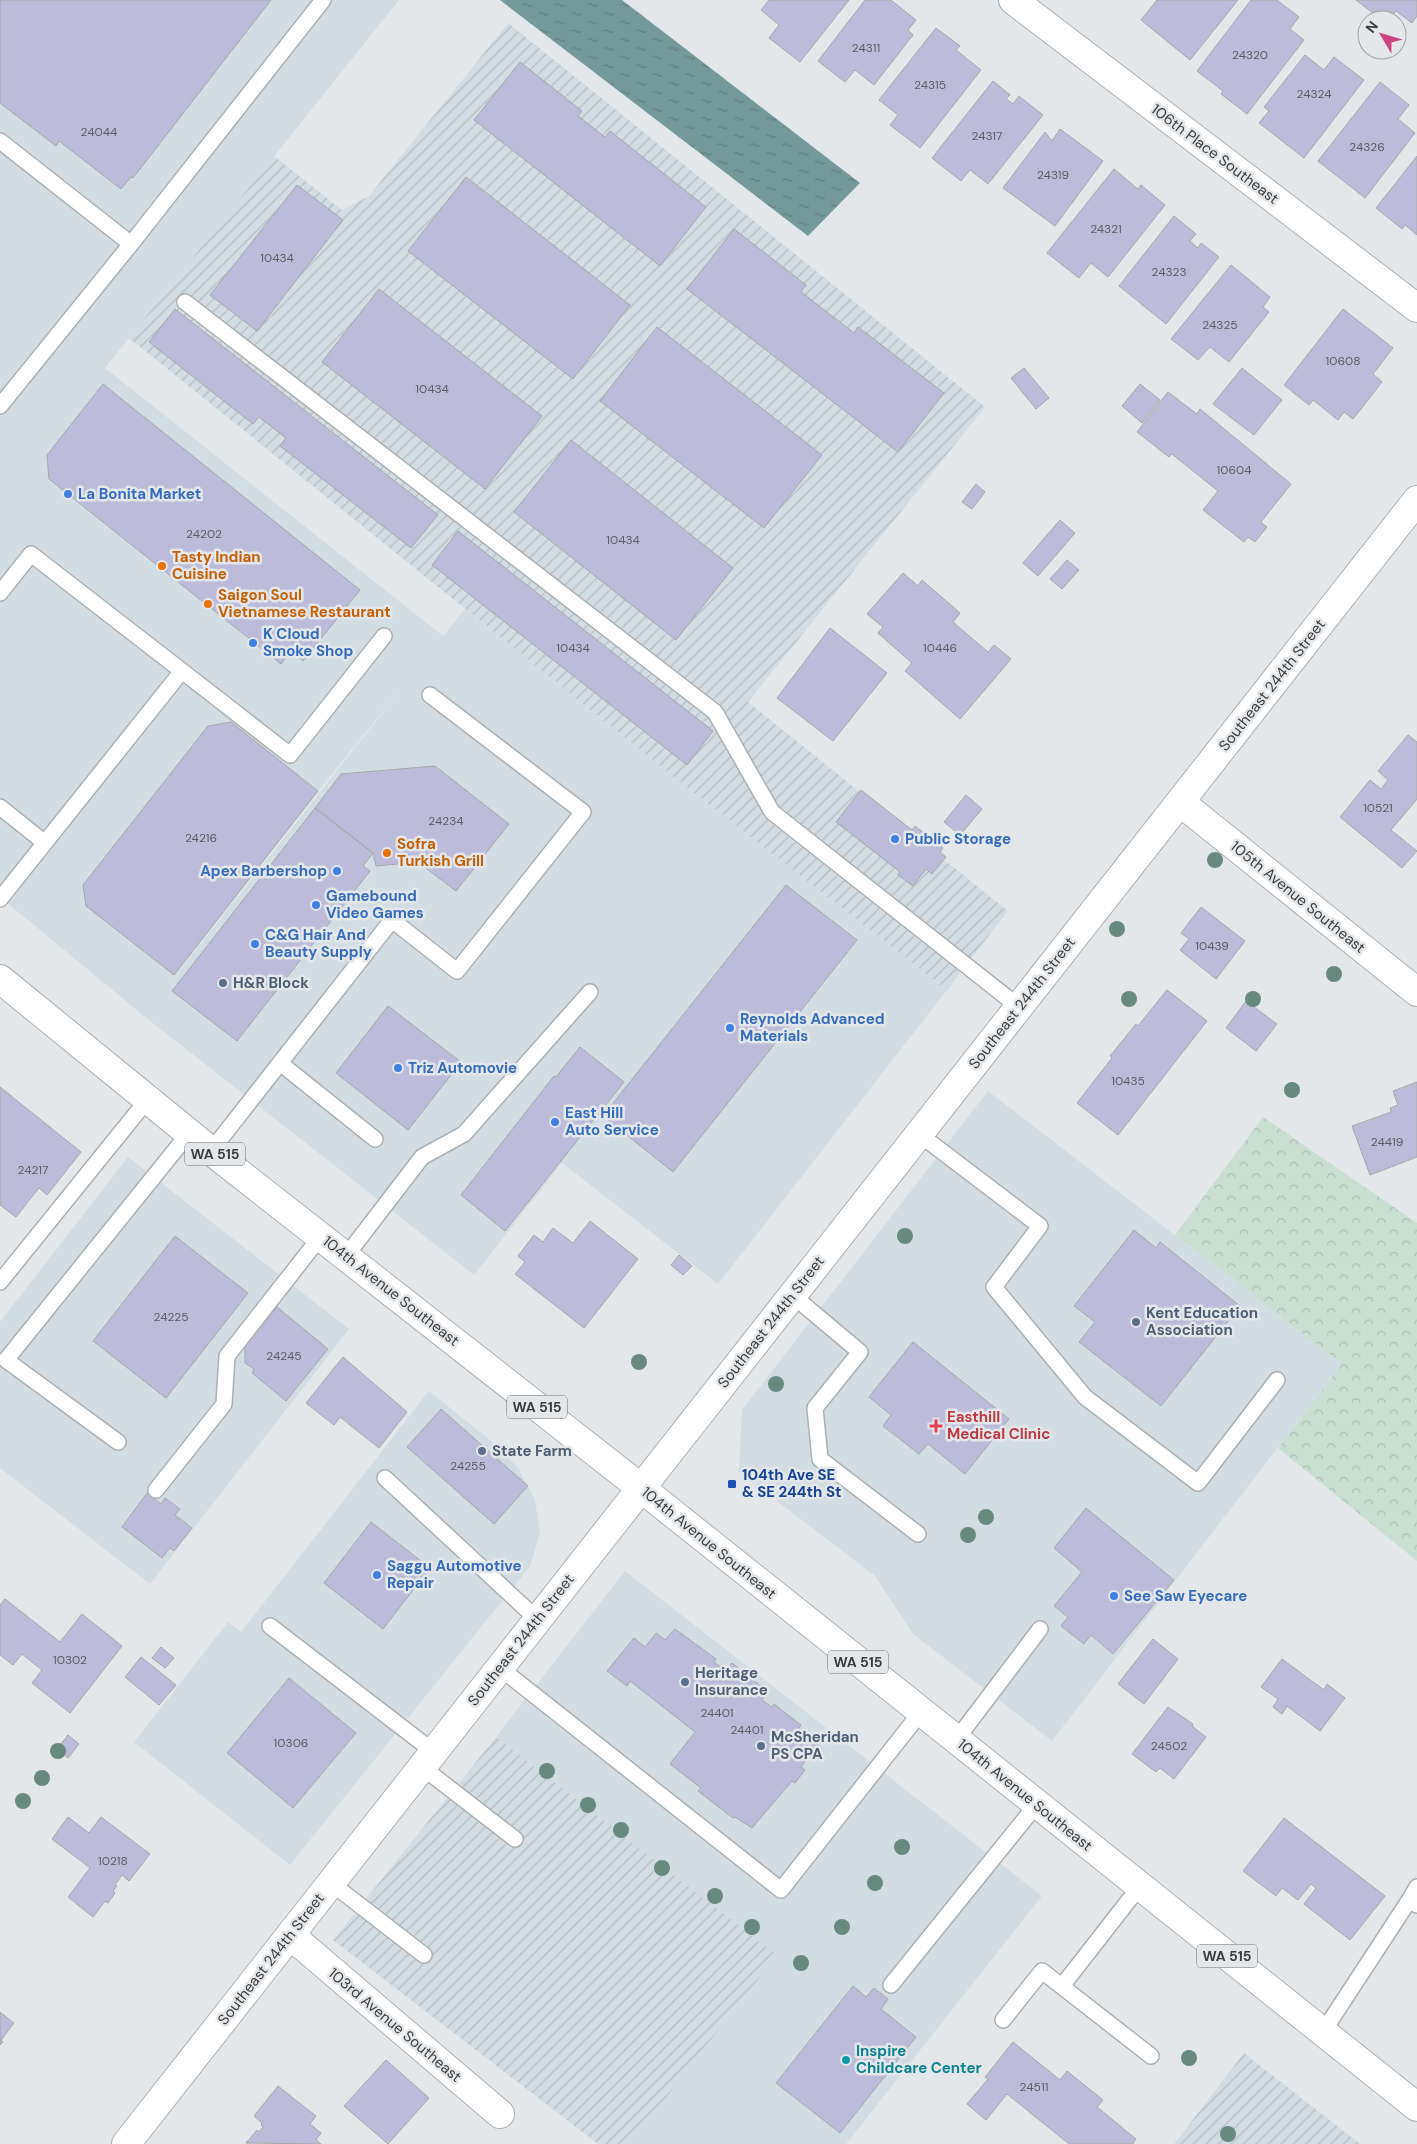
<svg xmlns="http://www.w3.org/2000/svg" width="1417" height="2144" viewBox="0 0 1417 2144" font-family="'DM Sans',sans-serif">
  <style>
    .built { fill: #d2dce3; fill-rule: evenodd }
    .industrial { fill: url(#industrial-furrows) }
    .forest { fill: url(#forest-crowns) }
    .water { fill: url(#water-ripples) }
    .building { fill: #bcbbd9; stroke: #a7a8ab }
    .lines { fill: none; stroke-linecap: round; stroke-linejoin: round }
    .lane-casing { stroke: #adb0b2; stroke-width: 18 }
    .street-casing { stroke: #adb0b2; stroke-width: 30 }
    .secondary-casing { stroke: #adb0b2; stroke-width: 30 }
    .primary-casing { stroke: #adb0b2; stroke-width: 30 }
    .lane { stroke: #fff; stroke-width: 15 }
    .street { stroke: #fff; stroke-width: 28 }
    .secondary { stroke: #fff; stroke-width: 28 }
    .primary { stroke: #fff; stroke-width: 28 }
    .tree { fill: #688a7e }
    .shop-dot { fill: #3f7fe0; stroke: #e4e7ea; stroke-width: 2 }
    .food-dot { fill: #e8710a; stroke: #e4e7ea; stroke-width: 2 }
    .service-dot { fill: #5c6f8a; stroke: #e4e7ea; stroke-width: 2 }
    .health-dot { fill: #e0444e; stroke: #e4e7ea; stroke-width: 2 }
    .transit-dot { fill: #1a4fb4; stroke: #e4e7ea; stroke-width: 2 }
    .culture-dot { fill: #0f9aa8; stroke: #e4e7ea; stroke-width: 2 }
    .labels { text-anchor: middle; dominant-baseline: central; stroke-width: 5; stroke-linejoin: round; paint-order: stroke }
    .number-label { font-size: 12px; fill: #5c5c65 }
    .shield { fill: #e4e7ea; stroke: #6e7072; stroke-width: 1 }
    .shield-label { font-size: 14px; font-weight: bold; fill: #3c3d3e }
    .street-label { font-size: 15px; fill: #3c3d3e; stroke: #e4e7ea }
    .shop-label { font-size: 15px; font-weight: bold; fill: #366cbe; stroke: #e4e7ea; text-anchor: start }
    .food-label { font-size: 15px; font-weight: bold; fill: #c56008; stroke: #e4e7ea; text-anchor: start }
    .service-label { font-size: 15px; font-weight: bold; fill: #4e5e75; stroke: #e4e7ea; text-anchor: start }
    .health-label { font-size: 15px; font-weight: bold; fill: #be3a42; stroke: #e4e7ea; text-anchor: start }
    .transit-label { font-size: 15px; font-weight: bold; fill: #164399; stroke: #e4e7ea; text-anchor: start }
    .culture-label { font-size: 15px; font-weight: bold; fill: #0d838f; stroke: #e4e7ea; text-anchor: start }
  </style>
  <defs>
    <pattern id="industrial-furrows" width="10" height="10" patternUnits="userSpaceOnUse" patternTransform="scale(1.25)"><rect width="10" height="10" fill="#d2dce3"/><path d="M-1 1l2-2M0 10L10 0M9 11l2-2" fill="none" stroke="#b5bec4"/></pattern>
    <pattern id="forest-crowns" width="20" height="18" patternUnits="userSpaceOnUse" patternTransform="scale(1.25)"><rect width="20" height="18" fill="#c9dfd2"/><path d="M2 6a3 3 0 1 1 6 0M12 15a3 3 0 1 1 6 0" fill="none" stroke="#aec0b5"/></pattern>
    <pattern id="water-ripples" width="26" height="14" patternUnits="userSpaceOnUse" patternTransform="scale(1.25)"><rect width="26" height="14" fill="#74999b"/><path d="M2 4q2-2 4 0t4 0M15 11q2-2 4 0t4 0" fill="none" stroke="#607e80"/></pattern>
  </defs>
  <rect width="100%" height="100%" fill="#e4e7ea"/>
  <path class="built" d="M0,0H399L105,368L443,636L465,609L680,782L947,990L718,1284L562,1163L474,1275L144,1016L0,897ZM409,679L158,998L311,800Z
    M988,1091L1342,1364L1052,1741L913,1634L875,1576L739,1472L742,1410Z
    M128,1157L349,1329L150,1584L0,1468V1322Z
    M429,1391L495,1444L519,1469L535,1500L540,1533L530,1566L290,1865L134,1742L228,1622L241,1632Z
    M625,1571L1042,1896L846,2144H630L776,1955L496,1737Z"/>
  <path class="industrial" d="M508,23L985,407L748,702L1008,911L947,990L680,782L129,338L274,156L342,210L369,196Z
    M496,1737L777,1955L630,2144H598L333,1940Z
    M1244,2053L1360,2144H1174Z"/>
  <path class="forest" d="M1263,1117L1417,1223V1561L1278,1448L1342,1364L1175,1235Z"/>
  <path class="water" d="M500,0H622L860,183L808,236Z"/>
  <path class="building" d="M0,0H271L133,178L131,177L121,189L59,141L56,146L0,103Z
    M769,0H849L800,62L769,38L779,25L761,10Z
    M865,0H891L916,20L908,30L913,35L874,85L855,70L845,82L818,61Z
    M1157,0H1238L1190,60L1141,20Z
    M1251,0H1277L1299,17L1290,29L1304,40L1247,114L1221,94L1223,91L1197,71Z
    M1356,0H1417V16L1412,23L1396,11L1389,20H1382Z
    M936,28L960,46L956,50L981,70L920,148L890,125L898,115L879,100Z
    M1305,55L1324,70L1334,57L1364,80L1304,158L1259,123L1269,111L1264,107Z
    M520,62L582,111L578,116L605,137L610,131L706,207L660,266L474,120Z
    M993,81L1010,95L1006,99L1013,104L1019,96L1043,115L988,184L970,170L961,181L932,158Z
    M1380,82L1409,105L1398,119L1415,133L1365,198L1318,161Z
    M1060,129L1103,161L1055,226L1003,188L1045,132L1052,141Z
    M1417,156V235L1405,225L1402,229L1376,208Z
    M1114,169L1138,189L1141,185L1165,205L1108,277L1091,263L1079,278L1047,253Z
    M466,177L630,305L573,379L408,251Z
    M297,185L343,220L257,331L210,295Z
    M1174,216L1196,234L1190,241L1198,248L1201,243L1219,257L1166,324L1119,286Z
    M734,229L806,285L801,292L854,333L858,327L944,393L898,452L687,289Z
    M1231,265L1270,297L1263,307L1269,312L1229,362L1210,347L1198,360L1171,339Z
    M379,289L542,416L485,489L322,362Z
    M175,309L438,515L411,548L280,446L286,438L259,417L253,424L149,342Z
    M1343,309L1393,348L1373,374L1382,382L1353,419L1344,412L1338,420L1313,400L1309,405L1284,385Z
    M657,327L822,455L764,528L600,401Z
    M1024,368L1049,398L1036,409L1011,378Z
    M1242,368L1282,400L1254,435L1213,404Z
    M103,384L360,590L303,661L291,651L281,664L49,479L47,455Z
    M1140,384L1160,400L1142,423L1122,406Z
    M1168,392L1197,414L1200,409L1291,484L1261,522L1267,527L1255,542L1248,537L1244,542L1203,510L1218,491L1172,454L1169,457L1137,432Z
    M571,440L733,568L676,640L514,512Z
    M976,484L985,492L972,509L962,502Z
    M1060,520L1075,533L1038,576L1023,563Z
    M458,531L713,731L687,765L432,565Z
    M1067,560L1079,570L1062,589L1050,579Z
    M903,573L918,586L922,580L960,613L953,622L988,652L994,645L1011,659L960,719L905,671L912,663L878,633L883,627L867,614Z
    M830,628L887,673L833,741L777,698Z
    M231,722L318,791L174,975L86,906L83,885L208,726Z
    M1408,735L1417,742V799L1391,830L1417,851L1402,868L1340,817L1370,780L1381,789L1388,780L1378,771Z
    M435,766L509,824L456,891L418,862L376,866L373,853L315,808L341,774Z
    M861,790L912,830L915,826L943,848L940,852L946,857L932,874L926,869L913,886L898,875L900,872L836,822Z
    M966,795L982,809L960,835L944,822Z
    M315,808L373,853L363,866L370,871L237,1041L172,991Z
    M786,885L857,940L673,1172L603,1116Z
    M1201,907L1245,941L1216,979L1180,950L1189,939L1181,933Z
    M1167,990L1207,1021L1118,1135L1077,1103L1112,1058L1110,1056L1136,1024L1138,1026Z
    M1246,1001L1277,1024L1256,1051L1226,1028Z
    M388,1006L461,1062L408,1130L336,1073Z
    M580,1047L624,1082L505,1231L461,1195L554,1076L556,1077Z
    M1417,1082V1157L1370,1175L1352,1126L1391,1112L1390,1108L1398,1105L1393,1091Z
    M0,1087L81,1152L47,1195L39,1188L16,1217L0,1205Z
    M590,1221L638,1259L584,1328L515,1274L525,1262L518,1256L534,1235L543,1242L553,1228L573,1243Z
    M1134,1230L1156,1248L1160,1242L1240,1306L1161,1406L1079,1342L1095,1322L1074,1306Z
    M175,1236L248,1293L166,1398L93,1341Z
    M679,1255L692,1266L683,1275L671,1265Z
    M277,1307L328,1349L286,1401L252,1373L254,1369L245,1363V1346Z
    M913,1342L1009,1419L965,1474L928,1444L919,1454L883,1426L891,1415L869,1397Z
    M343,1357L407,1412L379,1448L340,1417L334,1425L306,1403Z
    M441,1409L528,1486L494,1524L407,1447Z
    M147,1493L161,1504L165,1498L180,1509L175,1515L192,1528L174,1551L170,1548L162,1558L122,1527Z
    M1086,1508L1174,1580L1113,1654L1091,1635L1084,1644L1061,1626L1068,1617L1054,1606L1082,1572L1054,1548Z
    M371,1522L430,1568L383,1629L324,1583Z
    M5,1599L60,1642L82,1614L122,1646L70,1713L32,1683L42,1670L22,1654L13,1665L0,1655V1605Z
    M675,1629L716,1659L714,1662L725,1671L732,1663L768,1692L762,1700L772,1707L774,1704L801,1725L799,1728L819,1744L801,1767L805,1770L795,1783L792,1781L752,1828L735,1817L733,1818L698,1791L701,1788L670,1764L695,1732L630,1681L627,1686L607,1671L634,1638L645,1647L656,1633L665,1640Z
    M1153,1639L1178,1659L1144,1704L1118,1684Z
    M161,1647L174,1658L165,1668L152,1658Z
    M141,1657L176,1685L159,1705L125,1677Z
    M1282,1659L1324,1690L1327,1684L1345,1698L1320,1731L1287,1706L1282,1714L1273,1707L1278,1699L1261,1687Z
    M289,1678L356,1733L293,1808L227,1753Z
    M1168,1707L1193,1724L1192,1726L1206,1737L1174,1779L1160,1768L1156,1772L1132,1754Z
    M68,1735L79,1744L68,1758L57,1749Z
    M68,1817L89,1833L101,1817L150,1854L129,1881L122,1875L115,1885L117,1886L113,1891L115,1893L108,1903L105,1901L93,1917L68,1897L90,1868L52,1839Z
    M1284,1818L1385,1896L1350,1940L1304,1904L1316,1888L1311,1884L1298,1900L1282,1888L1276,1896L1243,1871Z
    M853,1986L866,1997L874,1988L888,1999L881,2009L916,2037L840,2133L776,2083Z
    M0,2012L14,2023L1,2040L3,2042L0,2045Z
    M1013,2042L1060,2080L1067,2071L1103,2100L1097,2107L1136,2139L1133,2144H1069L1007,2094L986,2120L967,2104L988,2079L985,2077Z
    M386,2060L429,2098L388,2144L344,2106Z
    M278,2086L316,2116L310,2124L321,2133L316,2140L321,2144L246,2143L257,2130L259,2132L263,2127L261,2125L262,2123L254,2116Z"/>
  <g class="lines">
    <defs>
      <path id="lane" d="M0,141L131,244L0,406
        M131,244L323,0
        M185,302L715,712L772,812L1019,1007
        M0,593L31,554L182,671L0,899
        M182,671L290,755L384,636
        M0,807L45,843
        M280,1063L375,1139
        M919,1134L1040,1226L994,1287L1085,1397L1198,1483L1277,1380
        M211,1151L392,920L457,971L583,812L430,695
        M346,1256L422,1157L464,1134L590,992
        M0,1282L148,1099
        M792,1295L860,1352L815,1408L820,1459L918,1534
        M118,1442L6,1360L189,1133
        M385,1478L538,1620
        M156,1490L224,1404L227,1356L321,1236
        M270,1626L434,1752
        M500,1668L781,1890L921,1712
        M956,1740L1040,1629
        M422,1767L515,1839
        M331,1883L424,1955
        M1417,1887L1410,1899L1417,1905
        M891,1985L1037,1804
        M1062,1986L1140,1886
        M1003,2020L1042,1971L1151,2056
        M1323,2032L1410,1899"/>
      <path id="street" d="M1013,0L1417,308
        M1180,802L1417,992
        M290,1935L500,2114"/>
      <path id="secondary" d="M126,2144L1417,500"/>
      <path id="primary" d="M0,979L211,1151L641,1488L1417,2107"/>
    </defs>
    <use href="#lane" class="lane-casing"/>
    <use href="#street" class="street-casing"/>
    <use href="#secondary" class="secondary-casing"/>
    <use href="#primary" class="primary-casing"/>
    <use href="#lane" class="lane"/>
    <use href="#street" class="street"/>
    <use href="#secondary" class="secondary"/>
    <use href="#primary" class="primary"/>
  </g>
  <g class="tree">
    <circle cx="1215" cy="860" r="8"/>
    <circle cx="1117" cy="929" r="8"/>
    <circle cx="1334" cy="974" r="8"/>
    <circle cx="1129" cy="999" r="8"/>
    <circle cx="1253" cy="999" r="8"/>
    <circle cx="1292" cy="1090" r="8"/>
    <circle cx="905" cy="1236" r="8"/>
    <circle cx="639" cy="1362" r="8"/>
    <circle cx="776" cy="1384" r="8"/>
    <circle cx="986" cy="1517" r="8"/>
    <circle cx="968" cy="1535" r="8"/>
    <circle cx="58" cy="1751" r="8"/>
    <circle cx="547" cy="1771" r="8"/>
    <circle cx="42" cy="1778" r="8"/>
    <circle cx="23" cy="1801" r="8"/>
    <circle cx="588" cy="1805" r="8"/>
    <circle cx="621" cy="1830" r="8"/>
    <circle cx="902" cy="1847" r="8"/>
    <circle cx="662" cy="1868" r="8"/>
    <circle cx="875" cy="1883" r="8"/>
    <circle cx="715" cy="1896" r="8"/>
    <circle cx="752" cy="1927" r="8"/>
    <circle cx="842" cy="1927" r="8"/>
    <circle cx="801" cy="1963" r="8"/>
    <circle cx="1189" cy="2058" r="8"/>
    <circle cx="1228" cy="2134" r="8"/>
  </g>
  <g class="shop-dot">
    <circle cx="68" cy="494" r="5"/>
    <circle cx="253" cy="643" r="5"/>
    <circle cx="895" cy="839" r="5"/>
    <circle cx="337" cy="871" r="5"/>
    <circle cx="316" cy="905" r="5"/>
    <circle cx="255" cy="944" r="5"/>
    <circle cx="730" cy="1028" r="5"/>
    <circle cx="398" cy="1068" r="5"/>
    <circle cx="555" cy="1122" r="5"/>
    <circle cx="377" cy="1575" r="5"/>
    <circle cx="1114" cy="1596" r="5"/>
  </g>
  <g class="food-dot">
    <circle cx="162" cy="566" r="5"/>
    <circle cx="208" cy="604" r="5"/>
    <circle cx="387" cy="853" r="5"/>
  </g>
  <g class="service-dot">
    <circle cx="223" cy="983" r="5"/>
    <circle cx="1136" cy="1322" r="5"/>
    <circle cx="482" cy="1451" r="5"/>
    <circle cx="685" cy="1682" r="5"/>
    <circle cx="761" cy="1746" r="5"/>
  </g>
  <path class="health-dot" d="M933.5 1418.5h5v5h5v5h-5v5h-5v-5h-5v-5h5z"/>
  <rect class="transit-dot" x="727" y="1479" width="10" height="10" rx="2.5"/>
  <circle class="culture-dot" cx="846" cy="2060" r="5"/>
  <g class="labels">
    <g class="number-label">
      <text x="866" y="48">24311</text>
      <text x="1250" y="55">24320</text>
      <text x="930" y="85">24315</text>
      <text x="1314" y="94">24324</text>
      <text x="99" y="132">24044</text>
      <text x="987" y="136">24317</text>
      <text x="1367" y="147">24326</text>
      <text x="1053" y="175">24319</text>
      <text x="1106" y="229">24321</text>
      <text x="277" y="258">10434</text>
      <text x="1169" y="272">24323</text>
      <text x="1220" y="325">24325</text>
      <text x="1343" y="361">10608</text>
      <text x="432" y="389">10434</text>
      <text x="1234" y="470">10604</text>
      <text x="204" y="534">24202</text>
      <text x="623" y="540">10434</text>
      <text x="573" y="648">10434</text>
      <text x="940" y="648">10446</text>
      <text x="1378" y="808">10521</text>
      <text x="446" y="821">24234</text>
      <text x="201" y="838">24216</text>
      <text x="1212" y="946">10439</text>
      <text x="1128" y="1081">10435</text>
      <text x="1387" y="1142">24419</text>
      <text x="33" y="1170">24217</text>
      <text x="171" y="1317">24225</text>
      <text x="284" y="1356">24245</text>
      <text x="468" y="1466">24255</text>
      <text x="70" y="1660">10302</text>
      <text x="717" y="1713">24401</text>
      <text x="747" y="1730">24401</text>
      <text x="291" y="1743">10306</text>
      <text x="1169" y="1746">24502</text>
      <text x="113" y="1861">10218</text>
      <text x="1034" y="2087">24511</text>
    </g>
    <g class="shield">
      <rect x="185" y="1142.5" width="60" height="23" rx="4"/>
      <rect x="507" y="1395.5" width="60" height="23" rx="4"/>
      <rect x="828" y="1650.5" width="60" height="23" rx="4"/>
      <rect x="1197" y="1944.5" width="60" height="23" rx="4"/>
    </g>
    <g class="shield-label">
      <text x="215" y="1154">WA 515</text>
      <text x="537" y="1407">WA 515</text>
      <text x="858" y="1662">WA 515</text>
      <text x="1227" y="1956">WA 515</text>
    </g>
    <g class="street-label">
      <text transform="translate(1215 154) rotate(37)">106th Place Southeast</text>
      <text transform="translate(1272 685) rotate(-52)">Southeast 244th Street</text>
      <text transform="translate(1298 897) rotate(39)">105th Avenue Southeast</text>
      <text transform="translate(1022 1003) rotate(-52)">Southeast 244th Street</text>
      <text transform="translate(391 1291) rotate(38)">104th Avenue Southeast</text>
      <text transform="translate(771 1322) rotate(-52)">Southeast 244th Street</text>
      <text transform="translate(709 1543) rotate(39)">104th Avenue Southeast</text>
      <text transform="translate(521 1640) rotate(-52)">Southeast 244th Street</text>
      <text transform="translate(1025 1795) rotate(39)">104th Avenue Southeast</text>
      <text transform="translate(271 1959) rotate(-52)">Southeast 244th Street</text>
      <text transform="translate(395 2025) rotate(40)">103rd Avenue Southeast</text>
    </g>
    <g class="shop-label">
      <text x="78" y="494">La Bonita Market</text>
      <text x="263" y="634">K Cloud<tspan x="263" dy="17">Smoke Shop</tspan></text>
      <text x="905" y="839">Public Storage</text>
      <text x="327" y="871" text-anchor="end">Apex Barbershop</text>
      <text x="326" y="896">Gamebound<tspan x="326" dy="17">Video Games</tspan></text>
      <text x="265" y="935">C&amp;G Hair And<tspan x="265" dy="17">Beauty Supply</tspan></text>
      <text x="740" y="1019">Reynolds Advanced<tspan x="740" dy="17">Materials</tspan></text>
      <text x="408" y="1068">Triz Automovie</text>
      <text x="565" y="1113">East Hill<tspan x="565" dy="17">Auto Service</tspan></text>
      <text x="387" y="1566">Saggu Automotive<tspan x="387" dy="17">Repair</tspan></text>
      <text x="1124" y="1596">See Saw Eyecare</text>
    </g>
    <g class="food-label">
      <text x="172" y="557">Tasty Indian<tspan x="172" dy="17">Cuisine</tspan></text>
      <text x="218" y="595">Saigon Soul<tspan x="218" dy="17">Vietnamese Restaurant</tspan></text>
      <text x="397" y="844">Sofra<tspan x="397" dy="17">Turkish Grill</tspan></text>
    </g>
    <g class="service-label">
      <text x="233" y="983">H&amp;R Block</text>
      <text x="1146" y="1313">Kent Education<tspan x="1146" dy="17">Association</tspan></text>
      <text x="492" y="1451">State Farm</text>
      <text x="695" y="1673">Heritage<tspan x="695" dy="17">Insurance</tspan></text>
      <text x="771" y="1737">McSheridan<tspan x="771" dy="17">PS CPA</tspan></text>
    </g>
    <g class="health-label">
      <text x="947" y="1417">Easthill<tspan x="947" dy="17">Medical Clinic</tspan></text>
    </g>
    <g class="transit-label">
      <text x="742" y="1475">104th Ave SE<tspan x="742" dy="17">&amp; SE 244th St</tspan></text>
    </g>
    <g class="culture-label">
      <text x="856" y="2051">Inspire<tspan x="856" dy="17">Childcare Center</tspan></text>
    </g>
  </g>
  <g transform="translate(1382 35) rotate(308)"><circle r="24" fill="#e4e7ea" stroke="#a1a3a5"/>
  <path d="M0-4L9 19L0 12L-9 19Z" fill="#cb4380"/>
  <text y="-8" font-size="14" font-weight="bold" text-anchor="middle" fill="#3c3d3e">N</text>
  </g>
</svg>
